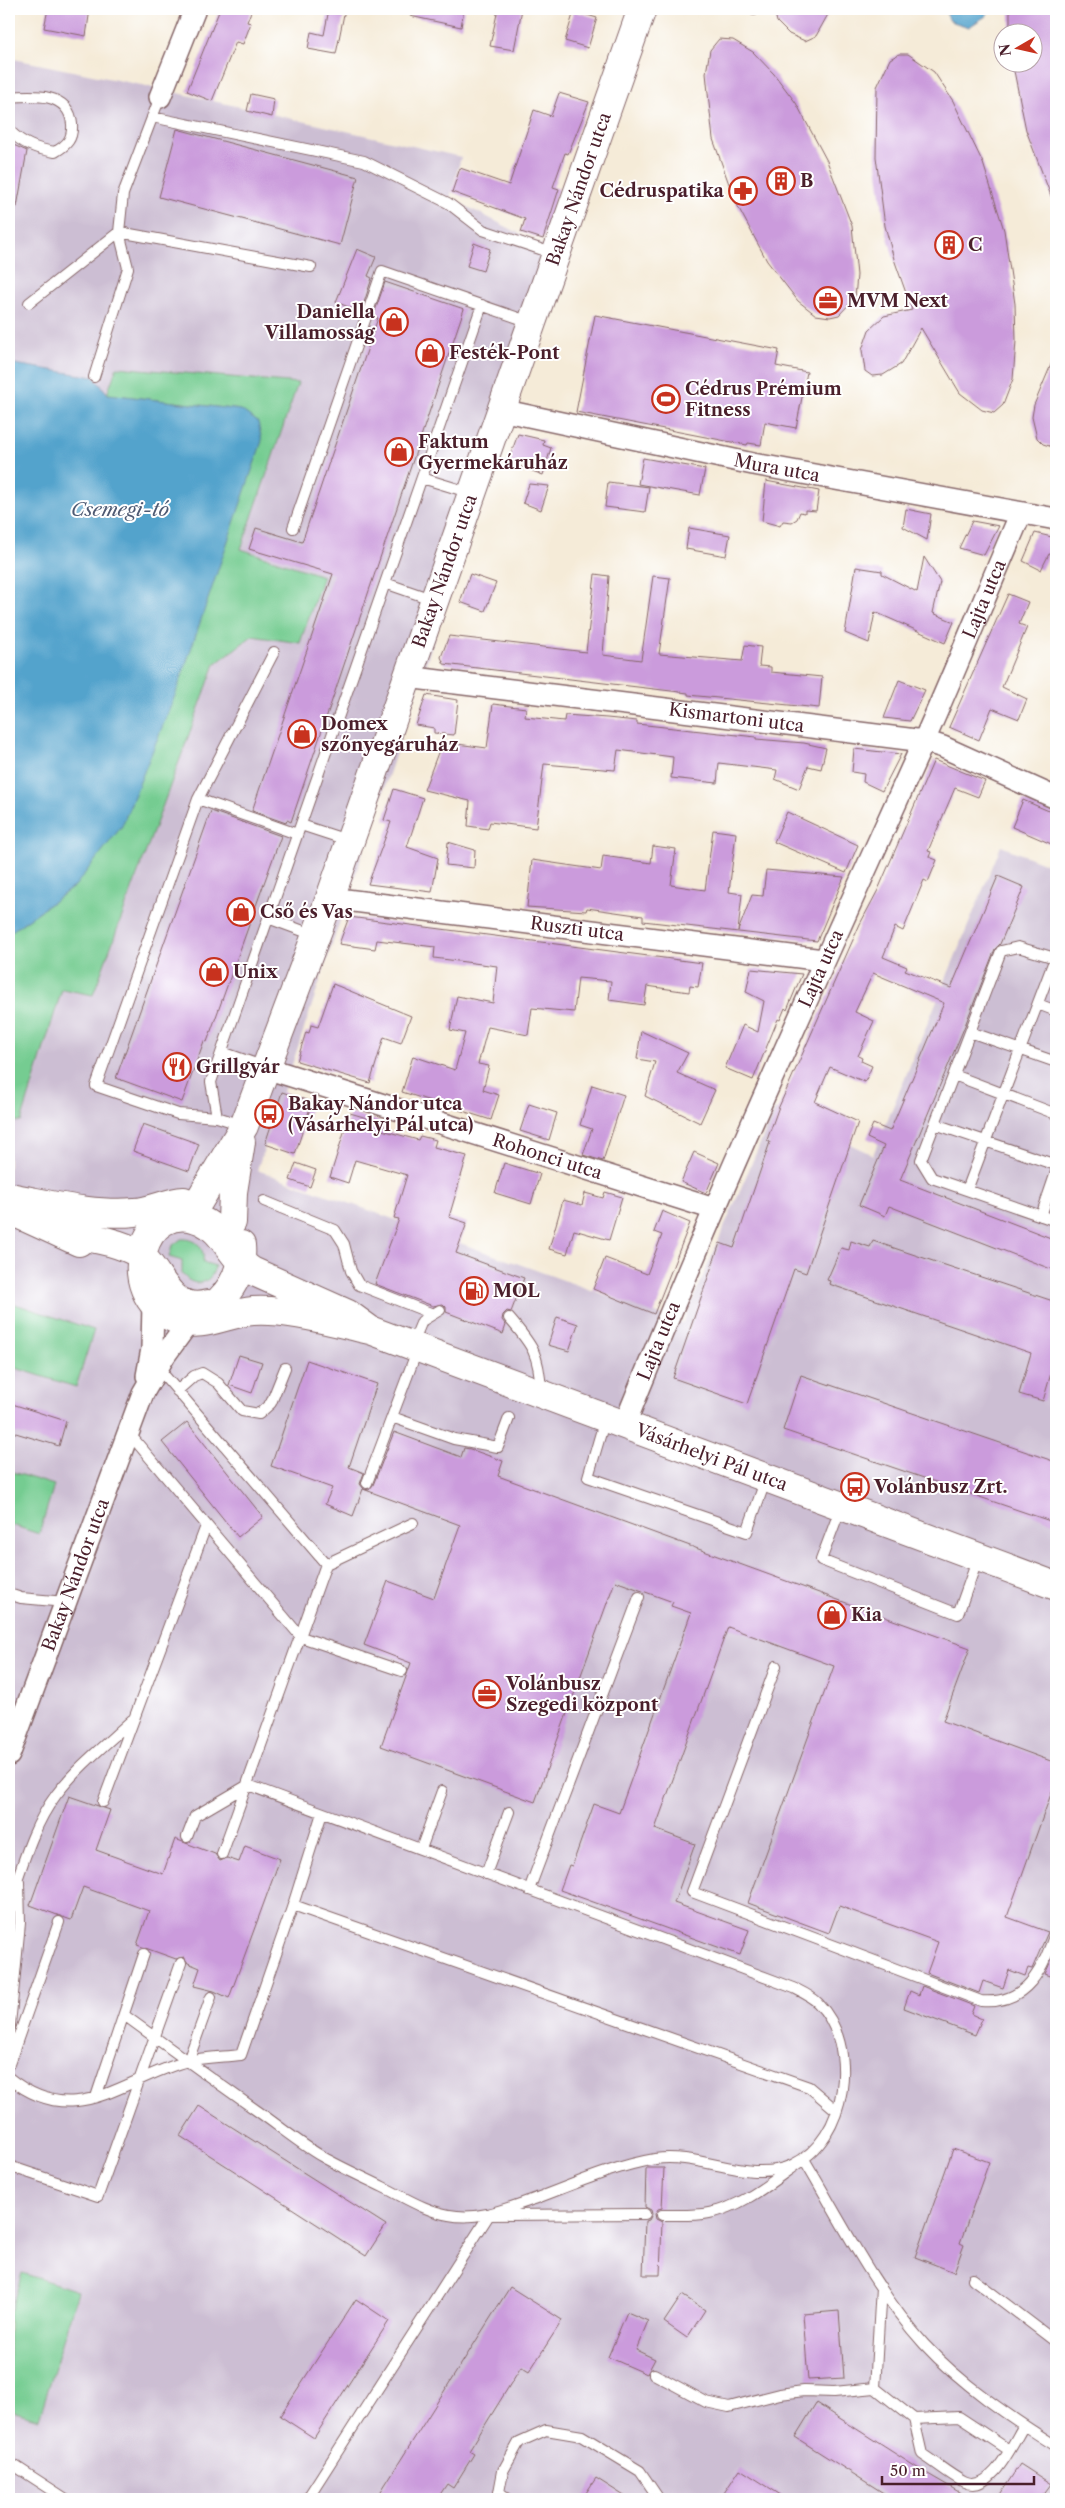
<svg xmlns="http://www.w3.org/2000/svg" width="1065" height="2508" viewBox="0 0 1065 2508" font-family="'Libre Caslon Text',serif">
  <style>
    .industrial { fill: #ccbed3 }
    .green { fill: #75cc91; stroke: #60765e }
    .water { fill: #52a3cc; stroke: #4e617c }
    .building { fill: #cb9bdc }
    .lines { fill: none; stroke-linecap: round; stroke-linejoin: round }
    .lane-casing { stroke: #866668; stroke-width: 12 }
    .street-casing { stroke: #866668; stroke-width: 24 }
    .secondary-casing { stroke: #866668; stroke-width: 30 }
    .lane { stroke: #fff; stroke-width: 10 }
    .street { stroke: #fff; stroke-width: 21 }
    .secondary { stroke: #fff; stroke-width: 28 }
    .labels { text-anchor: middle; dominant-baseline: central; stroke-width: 4; stroke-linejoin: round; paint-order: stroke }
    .poi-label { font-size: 18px; font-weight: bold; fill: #4a1f2b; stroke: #fff; text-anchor: start }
    .street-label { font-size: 18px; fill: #4a1f2b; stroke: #fff }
    .water-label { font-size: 19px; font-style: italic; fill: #4e5a73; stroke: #fff }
  </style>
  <rect width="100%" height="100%" fill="#fff"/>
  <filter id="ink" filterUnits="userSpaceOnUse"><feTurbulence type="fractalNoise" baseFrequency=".02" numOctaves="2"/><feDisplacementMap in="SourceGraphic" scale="10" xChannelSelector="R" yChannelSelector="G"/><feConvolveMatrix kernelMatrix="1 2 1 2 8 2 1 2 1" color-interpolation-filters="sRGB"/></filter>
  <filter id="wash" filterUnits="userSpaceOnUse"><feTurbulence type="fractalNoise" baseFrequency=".0096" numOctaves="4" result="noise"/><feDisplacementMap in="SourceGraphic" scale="20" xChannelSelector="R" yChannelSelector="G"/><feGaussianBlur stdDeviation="1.12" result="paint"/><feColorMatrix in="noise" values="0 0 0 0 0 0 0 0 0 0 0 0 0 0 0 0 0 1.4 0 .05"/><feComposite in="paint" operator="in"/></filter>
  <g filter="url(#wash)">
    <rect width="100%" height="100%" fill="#f5ebd8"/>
    <path class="industrial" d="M9,58L151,87L461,157L450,198L562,255L257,1170L683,1323L775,1109L873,1155L1001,846L1056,868V2499H9Z"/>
    <path class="green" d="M117,367L298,383L241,549L323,576L300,643L252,636L215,664L93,995L62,989L21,1122L9,1121V933L75,886L241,410L107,394Z
      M181,1239C196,1238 205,1247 203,1262L215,1266C212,1285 192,1289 182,1273V1261L169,1257L172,1246Z
      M9,1302L94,1330L76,1387L9,1366Z
      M9,1471L54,1485L39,1534L9,1524Z
      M22,2273L78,2291L39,2419L9,2410V2316Z"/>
    <path class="water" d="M944,9H990L986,16L969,27L950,21Z
      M9,363L94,377L108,394L241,410L258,422L262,441L176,693L122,826L75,886L9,933Z"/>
    <g id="blocks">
      <path class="building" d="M48,9H90L86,36L44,28Z
        M220,9H252L247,22L251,23L243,44L236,42L212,101L187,91Z
        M329,9H345L336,54L308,49L311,32L324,35Z
        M410,9H464L461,27L410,16Z
        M498,9H522L514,50L490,46Z
        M774,9H831L816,36L805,41L789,34L777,22Z
        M1010,9H1056V209L1026,130L1013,66V62H1032V32H1010Z
        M574,11L597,18L588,48L565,41Z
        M719,39L733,40L753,52L774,74L796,103L827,161L852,226L857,275L855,298L839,315L830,317L816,315L798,301L767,261L735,201L713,139L709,103L706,73L710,50Z
        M899,54H908L934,72L953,101L983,163L1004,230L1015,304L1016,341L1013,379L1003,405L994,413L982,410L960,393L921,328L901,364L883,375L872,376L865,371L862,350L869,330L884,316L912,310L894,259L885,226L876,157L877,87L890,59Z
        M559,93L589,102L568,154L565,153L553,187L559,189L543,239L521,232L525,219L452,192L460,168L509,185L534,110L551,116Z
        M251,94L274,99L272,117L247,111Z
        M177,129L358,177L340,245L159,197Z
        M9,143L27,151L17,207H9Z
        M474,243L490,249L483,271L467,266Z
        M357,249L376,257L368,276L372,278L361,312L336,302Z
        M385,282L464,309L291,822L287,820L286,823L252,811L333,574L249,549L256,528L302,542L378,318L373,317Z
        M595,315L779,350L776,366L807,372L796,428L765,422L761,445L748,443L747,445L576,412Z
        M1056,353V448L1043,444L1037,438L1032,417L1034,405Z
        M518,434L544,440L543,445L551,448L543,475L508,462Z
        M643,458L705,469L700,495L638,484Z
        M766,481L819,491L816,511L805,510V513L800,512L797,519L792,522L783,521L780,526L762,521Z
        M608,482L649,487L645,512L605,507Z
        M529,484L549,486L541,510L523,503Z
        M906,509L931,514L927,540L903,527Z
        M972,521L999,526L984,555L959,548Z
        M689,528L730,535L726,556L686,549Z
        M1035,533L1056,538V555L1049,554L1041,570L1023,561Z
        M924,557L940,582L933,613L954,622L945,643L875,612L869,643L845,633L856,567L882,571V574L917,592Z
        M470,574L496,583L485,611L460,602Z
        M595,574L609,576L603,655L641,660L653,576L670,578L659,654L742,661L745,645L761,647L759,666L771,667V672L822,677L819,708L688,695V693L444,664L441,657L449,636L586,652Z
        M1008,594L1028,602L1019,624L1027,627L1002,687L1027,699L1019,719L992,708L979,740L949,727Z
        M899,680L925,690L910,721L884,718Z
        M426,695L458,700L454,735L434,733V728L416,725Z
        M493,704L526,708L525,717L564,721L565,715L607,718L637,721V724L756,737V739L804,743L826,748L821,769L808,766L799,789L775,779L777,770L719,763L717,783L671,778L673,757L618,750L615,770L544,764L536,828L490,822L488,829L468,826L470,801L424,790L442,742L487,748Z
        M854,749L901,754L882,791L863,782L864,774L852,772Z
        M934,760L985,781L978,797L955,788L928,851L931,852L929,857L937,860L928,882L924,880L903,931L895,927L883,957L907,967L905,970L951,988L998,876L1024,887L1000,944L995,949L964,1028L900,1180L1056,1240V1271L889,1206L885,1216L859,1205L884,1146L867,1138L873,1124L890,1131L944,1003L873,973L855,1012L874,1021L858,1056L862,1058L861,1061L872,1066L865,1082L830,1067L815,1102L858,1122L806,1273L794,1269L747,1404L673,1378L720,1243L734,1248L770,1142L767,1140L778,1109L860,924L878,890Z
        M394,789L423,798L407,847L438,858L432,892L368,884L391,822L384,820Z
        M1023,800L1056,814V846L1012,827Z
        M211,811L281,836L207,1042L204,1041L182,1102L116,1078Z
        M787,812L858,845L846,873L774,842Z
        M713,830L736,833L729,892L742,894L738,931L752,895L763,896L766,870L844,877L817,941L643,921V916L587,908L586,911L527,907L532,860L601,870L603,856L651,863L653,846L676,849L671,885L705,890Z
        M448,842L475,850L474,868L446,865Z
        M349,917L702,963L698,987L690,986L689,992L647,986L644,1005L609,1000L611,981L578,978L574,1012L532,1008L528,1035L488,1027L478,1064L489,1066L483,1090L499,1095L491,1120L402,1092L413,1056L455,1070L465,1033L450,1030L457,996L493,1003L497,966L434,958L435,947L377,940L375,949L339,944Z
        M751,969L802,974L787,1010L785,1008L780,1020L778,1019L753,1080L725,1068L743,1025L758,1032L764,1001L746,992Z
        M333,984L411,1016L401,1043L384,1037L370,1083L297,1061L306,1032L309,1033L311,1025L318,1027Z
        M641,1031L688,1053L677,1073L715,1090L700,1123L645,1096L655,1062L637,1059Z
        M592,1085L624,1095L603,1161L583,1155L592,1129L580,1125Z
        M282,1092L312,1102L295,1154L265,1144Z
        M529,1104L557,1113L549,1140L520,1131Z
        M350,1113L384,1123L382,1130L418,1140L420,1136L436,1140L434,1147L467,1156L449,1217L467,1223L456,1253L524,1278L511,1312L507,1311L503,1315L502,1320L506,1325L503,1334L446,1312V1307L443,1304L433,1306L375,1284L399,1219L394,1218L407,1175L355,1160L348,1183L330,1177Z
        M143,1124L199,1144L189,1171L133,1151Z
        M694,1152L719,1163L706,1193L681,1182Z
        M296,1163L316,1170L310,1187L290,1180Z
        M504,1163L540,1174L531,1204L495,1193Z
        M605,1192L622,1197L609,1240L574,1230L567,1254L549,1249L563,1200L582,1205L585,1193L603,1198Z
        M662,1211L690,1223L654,1314L593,1289L605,1258L647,1274L662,1235L654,1232Z
        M851,1241L870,1247L873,1241L1056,1302V1356L1043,1401L1019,1394L1031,1353L829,1284L830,1281L827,1280L841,1248L849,1250Z
        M557,1317L578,1324L569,1351L548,1345Z
        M239,1355L262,1362L252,1393L229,1385Z
        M307,1360L377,1384L349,1467L364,1473L360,1484L364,1489L369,1490L373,1485L394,1432L461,1457L464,1448L470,1449L503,1461L498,1476L970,1648L943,1721L1056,1763V1780L1007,1917L1048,1932L1032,1969L1028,1968L1025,1976L1009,1970L1003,1988L983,1981L979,1993L927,1973L938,1942L839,1906L829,1933L748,1903L834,1666L728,1627L655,1829L695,1844L674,1903L749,1930L740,1955L560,1890L569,1865L572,1866L594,1804L619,1813L691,1613L671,1606L673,1602L615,1581L535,1802L381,1746L411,1663L364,1645L388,1581L434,1598L460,1525L363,1489L353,1516L325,1504L332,1488L271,1466Z
        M801,1375L1056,1462V1523L783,1430Z
        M9,1403L66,1421L59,1446L9,1431Z
        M187,1422L263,1517L238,1537L162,1442Z
        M69,1796L110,1810L96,1850L163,1874L175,1839L215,1854L220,1861L227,1858L239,1862L245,1846L280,1859L229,1998L214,1991L194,1986L200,1968L188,1963L184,1957L176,1959L137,1945L149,1911L83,1887L71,1920L30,1905Z
        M1056,1950V1978L1045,1974Z
        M922,1986L974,2006L971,2014L982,2019L975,2035L904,2008L910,1991L919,1995Z
        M199,2106L386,2225L366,2256L180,2136Z
        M953,2149L989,2162L960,2243L964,2245L954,2272L915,2257Z
        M646,2168H664L662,2208L658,2209L655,2214L656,2219L662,2222L660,2275H643L645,2221L649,2220L652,2214L651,2210L645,2207Z
        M510,2287L562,2320L558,2327L529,2372L521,2367L469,2451L474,2454L453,2488L447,2484L437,2499H376Z
        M682,2295L705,2310L687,2338L664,2322Z
        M356,2299L389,2321L314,2438L280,2416Z
        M839,2311L844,2378L808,2380L803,2314Z
        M627,2312L648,2321L636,2350L655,2359L647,2374L608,2357Z
        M816,2403L916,2467L971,2499H893L795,2437Z
        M1020,2464L1051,2484L1040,2499H997Z
        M740,2469L787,2499H720Z
        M596,2478L629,2499H582Z"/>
    </g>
  </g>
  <g filter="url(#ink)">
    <use href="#blocks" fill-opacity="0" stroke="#866668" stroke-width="1"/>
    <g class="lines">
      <defs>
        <path id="lane" d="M753,9L754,10
          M9,97C33,95 69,92 72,124C73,139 67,145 55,152C37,149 22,144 9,130
          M160,97L123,194L119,232L311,267
          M152,117L364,161L448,203L483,230L555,254
          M29,303L119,232L128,268L94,377
          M422,478L471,493
          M293,528L382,271L530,322
          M385,583L434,600
          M198,799L297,834
          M301,825L350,841
          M268,918L314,935
          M1038,1004L1056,1011
          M970,1032L1056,1062
          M222,1052L265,1067
          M954,1075L1056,1114
          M217,1117L178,1114L96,1086L198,799L274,652
          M935,1124L1056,1165
          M242,1125L217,1117L211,1082L482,305
          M967,1190L1055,958L1018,947L1001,951L921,1160L932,1178L1056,1221
          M264,1201L335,1230L344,1244L351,1271L359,1285L433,1314
          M1041,1216L1056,1172
          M509,1318C533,1346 539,1354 541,1391
          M412,1345L422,1321L440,1310
          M158,1368L326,1564
          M177,1391L194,1376L202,1373L218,1383L242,1411L259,1414L271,1403L285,1368
          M392,1417L454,1439L498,1447L509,1418
          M605,1419L588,1477L747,1532L766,1479
          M128,1432L301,1637L402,1671
          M367,1483L418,1348
          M841,1507L821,1560L958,1614L978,1558
          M9,1594L21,1598L65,1602
          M776,1666L692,1892L981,2001C1028,2005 1043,1968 1056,1931
          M103,1802L206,1526
          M421,1849L442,1791
          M222,1854L326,1564L413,1523
          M486,1874L509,1812
          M529,1890L639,1597
          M9,1904C22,1867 32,1827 56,1795C77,1767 106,1744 132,1720
          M293,1905L809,2087L836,2110
          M124,2015C168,2047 212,2079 256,2110C278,2125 300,2144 323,2157C342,2168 363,2177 383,2187C404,2197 425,2211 449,2215C480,2221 507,2208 537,2198C575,2184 614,2166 655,2159C700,2152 749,2184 792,2165C848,2140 860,2045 818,2003C811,1996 802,1992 794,1988L248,1785L195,1816L187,1837
          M9,2035L20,1923L19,1882
          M188,2061L211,1997
          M9,2064L59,1922
          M9,2078C76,2132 121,2079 188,2061C205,2057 224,2057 241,2055L293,1905L322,1813
          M96,2097L144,1954
          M9,2166L98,2196L181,1963
          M662,2215C678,2215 694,2216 709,2213C744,2207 776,2178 804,2159C841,2221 875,2290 924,2344C961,2384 1010,2417 1056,2446
          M973,2279L1056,2342
          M881,2287L875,2388L914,2419L922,2454C936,2463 950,2475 964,2482C991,2495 1013,2443 1024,2425
          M654,2374L706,2402L729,2407L780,2394L804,2391L834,2392L875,2388
          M914,2419L959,2417L1009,2450
          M9,2462L66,2499
          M307,2499L489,2215L645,2214
          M508,2499L499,2492L503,2471L519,2442L546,2430L582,2436L640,2471L659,2499"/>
        <g id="street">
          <path d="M160,97L195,9"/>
          <path id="s1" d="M501,410L753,464L1056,519"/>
          <path id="s2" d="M407,677L924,741L943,747L1056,798"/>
          <path id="s3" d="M330,898L823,960"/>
          <path id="s4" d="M266,1068L714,1209"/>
          <path d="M147,1376L152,1349L153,1303"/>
          <path id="s5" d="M624,1426C717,1195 821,969 923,743C957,667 988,589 1021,513"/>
          <path id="s6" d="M9,1755L143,1393L165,1355L197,1311"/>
        </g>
        <g id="secondary">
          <path d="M9,1197C49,1204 94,1216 135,1212C152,1211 167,1202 184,1201"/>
          <path d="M9,1210L79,1242"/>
          <path id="s7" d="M181,1216L199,1201L244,1126L330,898L642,9"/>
          <path d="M232,1222L233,1192L241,1142"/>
          <path d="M62,1234C86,1237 112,1240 134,1251C161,1265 166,1316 208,1304"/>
          <path d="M220,1300C235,1285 243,1267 241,1245"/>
          <path id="s8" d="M370,1330L348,1314L252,1271C231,1258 224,1231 202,1221C142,1194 114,1294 175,1319C203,1330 226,1313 253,1311C291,1309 333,1322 370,1330L1056,1586"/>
        </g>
      </defs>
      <use href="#lane" class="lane-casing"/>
      <use href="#street" class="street-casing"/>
      <use href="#secondary" class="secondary-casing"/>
      <use href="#lane" class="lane"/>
      <use href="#street" class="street"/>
      <use href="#secondary" class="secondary"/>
    </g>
  </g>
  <defs>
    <symbol id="building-ring" viewBox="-11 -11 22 22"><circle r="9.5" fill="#fff" stroke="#c8321e" stroke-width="1.5"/><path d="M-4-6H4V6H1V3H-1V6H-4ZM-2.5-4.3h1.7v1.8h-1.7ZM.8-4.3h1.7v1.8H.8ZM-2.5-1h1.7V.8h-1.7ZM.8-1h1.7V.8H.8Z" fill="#c8321e"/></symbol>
    <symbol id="pharmacy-ring" viewBox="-11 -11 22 22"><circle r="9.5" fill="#fff" stroke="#c8321e" stroke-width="1.5"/><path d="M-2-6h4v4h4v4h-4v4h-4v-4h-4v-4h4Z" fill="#c8321e"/></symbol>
    <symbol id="office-ring" viewBox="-11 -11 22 22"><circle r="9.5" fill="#fff" stroke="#c8321e" stroke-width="1.5"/><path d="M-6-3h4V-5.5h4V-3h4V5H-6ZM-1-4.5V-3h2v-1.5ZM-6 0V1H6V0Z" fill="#c8321e"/></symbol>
    <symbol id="shop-ring" viewBox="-11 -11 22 22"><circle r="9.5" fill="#fff" stroke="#c8321e" stroke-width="1.5"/><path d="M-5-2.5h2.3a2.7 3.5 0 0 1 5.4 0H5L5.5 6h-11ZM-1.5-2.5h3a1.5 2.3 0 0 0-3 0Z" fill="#c8321e"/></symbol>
    <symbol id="stadium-ring" viewBox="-11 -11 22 22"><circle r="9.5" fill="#fff" stroke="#c8321e" stroke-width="1.5"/><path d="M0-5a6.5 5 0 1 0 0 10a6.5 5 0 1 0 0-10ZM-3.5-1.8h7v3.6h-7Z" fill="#c8321e"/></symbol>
    <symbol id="restaurant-ring" viewBox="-11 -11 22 22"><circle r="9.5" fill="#fff" stroke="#c8321e" stroke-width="1.5"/><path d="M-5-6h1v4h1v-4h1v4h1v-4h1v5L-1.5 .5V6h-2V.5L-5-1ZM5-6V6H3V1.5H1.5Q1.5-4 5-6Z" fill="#c8321e"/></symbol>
    <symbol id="bus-ring" viewBox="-11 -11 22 22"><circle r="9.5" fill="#fff" stroke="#c8321e" stroke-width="1.5"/><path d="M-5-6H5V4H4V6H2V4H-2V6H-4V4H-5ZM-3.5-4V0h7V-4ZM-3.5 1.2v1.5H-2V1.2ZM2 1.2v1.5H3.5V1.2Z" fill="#c8321e"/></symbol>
    <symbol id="fuel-ring" viewBox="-11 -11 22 22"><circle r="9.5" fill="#fff" stroke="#c8321e" stroke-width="1.5"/><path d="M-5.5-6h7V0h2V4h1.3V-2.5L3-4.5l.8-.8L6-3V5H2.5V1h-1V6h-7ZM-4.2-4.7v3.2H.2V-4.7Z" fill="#c8321e"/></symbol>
  </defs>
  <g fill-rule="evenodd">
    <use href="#building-ring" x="765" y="165" width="32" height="32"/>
    <use href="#pharmacy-ring" x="727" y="175" width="32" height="32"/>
    <use href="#building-ring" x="933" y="229" width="32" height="32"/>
    <use href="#office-ring" x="812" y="285" width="32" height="32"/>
    <use href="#shop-ring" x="378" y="306" width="32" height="32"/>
    <use href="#shop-ring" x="414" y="337" width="32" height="32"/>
    <use href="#stadium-ring" x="650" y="383" width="32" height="32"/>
    <use href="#shop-ring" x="383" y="436" width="32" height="32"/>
    <use href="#shop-ring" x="286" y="718" width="32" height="32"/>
    <use href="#shop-ring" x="225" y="896" width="32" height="32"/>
    <use href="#shop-ring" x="198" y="956" width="32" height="32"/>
    <use href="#restaurant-ring" x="161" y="1051" width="32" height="32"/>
    <use href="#bus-ring" x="253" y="1098" width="32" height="32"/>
    <use href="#fuel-ring" x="458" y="1275" width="32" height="32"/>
    <use href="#bus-ring" x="839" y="1471" width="32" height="32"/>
    <use href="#shop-ring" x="816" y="1599" width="32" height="32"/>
    <use href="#office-ring" x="471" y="1678" width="32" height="32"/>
  </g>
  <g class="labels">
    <g class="poi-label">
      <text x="800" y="181">B</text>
      <text x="724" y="191" text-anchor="end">Cédruspatika</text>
      <text x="968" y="245">C</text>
      <text x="847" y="301">MVM Next</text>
      <text x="375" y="312" text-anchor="end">Daniella<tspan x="375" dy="21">Villamosság</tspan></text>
      <text x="449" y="353">Festék-Pont</text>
      <text x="685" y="389">Cédrus Prémium<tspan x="685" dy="21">Fitness</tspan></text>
      <text x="418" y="442">Faktum<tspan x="418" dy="21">Gyermekáruház</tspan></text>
      <text x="321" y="724">Domex<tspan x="321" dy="21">szőnyegáruház</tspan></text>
      <text x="260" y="912">Cső és Vas</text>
      <text x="233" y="972">Unix</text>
      <text x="196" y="1067">Grillgyár</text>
      <text x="288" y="1104">Bakay Nándor utca<tspan x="288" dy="21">(Vásárhelyi Pál utca)</tspan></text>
      <text x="493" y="1291">MOL</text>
      <text x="874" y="1487">Volánbusz Zrt.</text>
      <text x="851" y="1615">Kia</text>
      <text x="506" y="1684">Volánbusz<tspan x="506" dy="21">Szegedi központ</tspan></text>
    </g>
    <g class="street-label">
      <text stroke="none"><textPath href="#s7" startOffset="1106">Bakay Nándor utca</textPath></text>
      <text stroke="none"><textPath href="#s1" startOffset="282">Mura utca</textPath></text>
      <text stroke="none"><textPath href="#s7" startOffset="701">Bakay Nándor utca</textPath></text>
      <text stroke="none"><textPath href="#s5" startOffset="902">Lajta utca</textPath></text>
      <text stroke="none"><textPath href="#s2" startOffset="332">Kismartoni utca</textPath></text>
      <text stroke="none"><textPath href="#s3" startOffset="249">Ruszti utca</textPath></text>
      <text stroke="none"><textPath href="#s5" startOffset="498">Lajta utca</textPath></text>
      <text stroke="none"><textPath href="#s4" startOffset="295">Rohonci utca</textPath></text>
      <text stroke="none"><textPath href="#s5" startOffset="92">Lajta utca</textPath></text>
      <text stroke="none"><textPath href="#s8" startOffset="926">Vásárhelyi Pál utca</textPath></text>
      <text stroke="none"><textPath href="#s6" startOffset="192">Bakay Nándor utca</textPath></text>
    </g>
    <g class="water-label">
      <text x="120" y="509">Csemegi-tó</text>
    </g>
  </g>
  <rect width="1065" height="2508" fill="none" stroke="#fff" stroke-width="30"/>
  <g transform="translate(1018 48) rotate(261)"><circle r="24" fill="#ffffff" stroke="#b7a5aa"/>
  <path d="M0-4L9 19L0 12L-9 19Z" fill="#c8321e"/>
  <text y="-8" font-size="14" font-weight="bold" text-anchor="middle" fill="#4a1f2b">N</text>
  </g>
  <path d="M882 2476v8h152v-8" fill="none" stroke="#4a1f2b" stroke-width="2.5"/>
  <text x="890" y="2476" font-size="15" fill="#4a1f2b" stroke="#ffffff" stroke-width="4" paint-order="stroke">50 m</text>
</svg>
